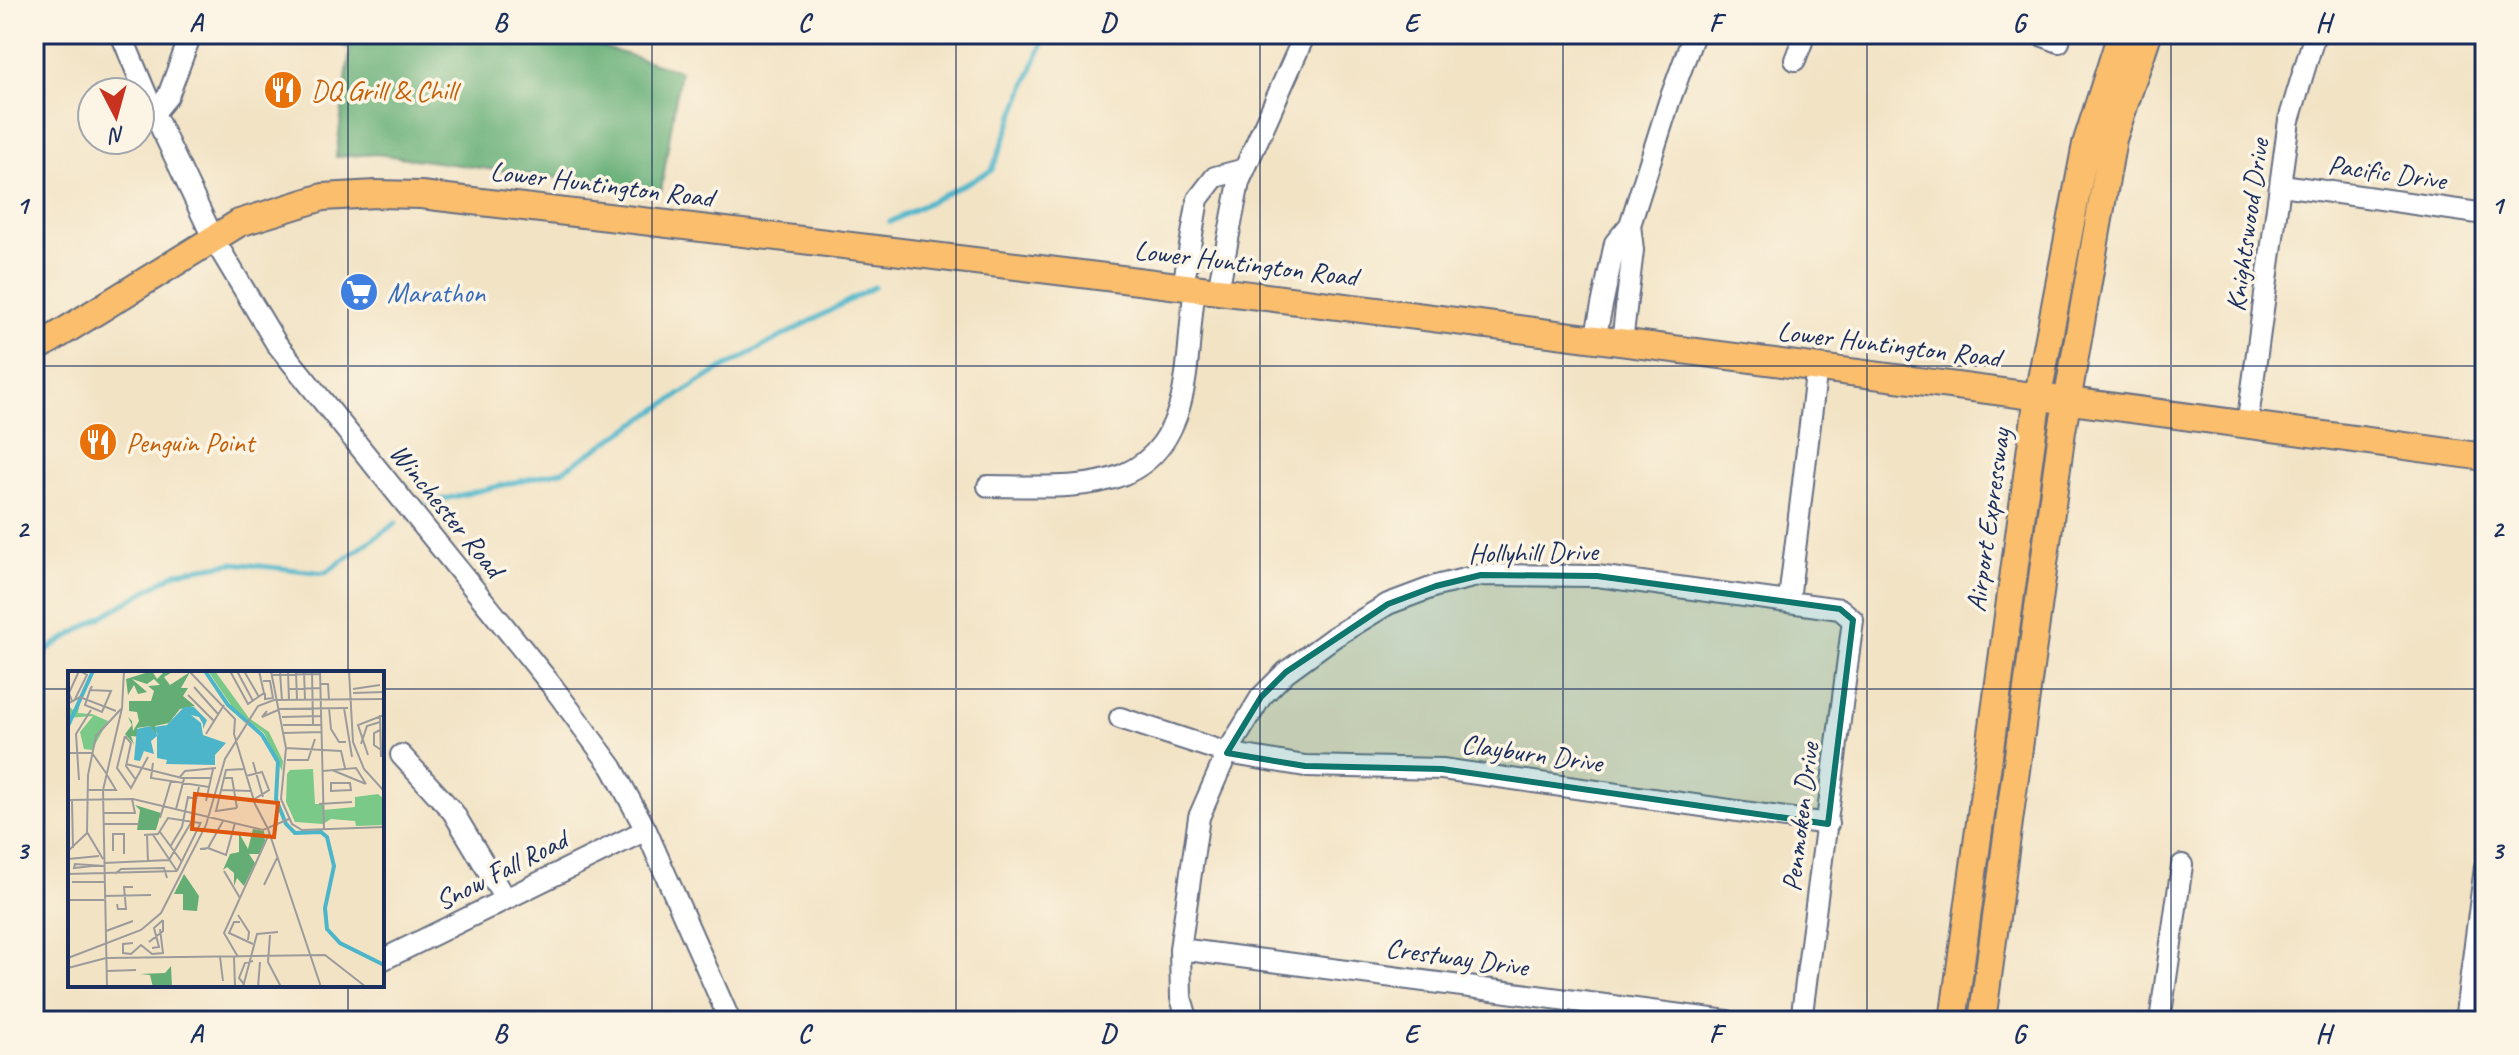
<svg xmlns="http://www.w3.org/2000/svg" width="2519" height="1055" viewBox="0 0 2519 1055" font-family="Caveat,sans-serif">
  <style>
    .forest { fill: #64ad74; stroke: #406e69; stroke-width: 2 }
    .lines { fill: none; stroke-linecap: round; stroke-linejoin: round }
    .stream { stroke: #4cb5ca; stroke-width: 5 }
    .minor-casing { stroke: #666e82; stroke-width: 24 }
    .major-casing { stroke: #666e82; stroke-width: 30 }
    .minor { stroke: #fff; stroke-width: 20 }
    .major { stroke: #fabe6d; stroke-width: 26 }
    .marked { fill: #0f766e; fill-opacity: 0.2; stroke: #0f766e; stroke-width: 6; stroke-linejoin: round }
    .grid { fill: none; stroke: #1b2f5e; stroke-width: 2; stroke-opacity: 0.55 }
    .labels { text-anchor: middle; dominant-baseline: central; stroke-width: 7; stroke-linejoin: round; paint-order: stroke }
    .food-label { font-size: 28px; fill: #c56008; stroke: #fcf5e5; text-anchor: start }
    .street-label { font-size: 28px; fill: #1b2f5e; stroke: #fcf5e5 }
    .shop-label { font-size: 28px; fill: #366cbe; stroke: #fcf5e5; text-anchor: start }
    .inset-river { fill: none; stroke: #4cb5ca; stroke-width: 4 }
    .inset-road { fill: none; stroke: #9c9b9c; stroke-width: 2 }
    .view { fill: #de5710; fill-opacity: 0.15; stroke: #de5710; stroke-width: 4 }
    .inset-edge { fill: none; stroke: #1b2f5e; stroke-width: 4 }
    .neatline { fill: none; stroke: #1b2f5e; stroke-width: 3 }
    .grid-label { font-size: 26px; text-anchor: middle; font-weight: bold; fill: #1b2f5e }
  </style>
  <rect width="100%" height="100%" fill="#fcf5e5"/>
  <filter id="ink" filterUnits="userSpaceOnUse"><feTurbulence type="fractalNoise" baseFrequency=".0125" numOctaves="2"/><feDisplacementMap in="SourceGraphic" scale="16" xChannelSelector="R" yChannelSelector="G"/><feConvolveMatrix kernelMatrix="1 2 1 2 8 2 1 2 1" color-interpolation-filters="sRGB"/></filter>
  <filter id="wash" filterUnits="userSpaceOnUse"><feTurbulence type="fractalNoise" baseFrequency=".006" numOctaves="4" result="noise"/><feDisplacementMap in="SourceGraphic" scale="32" xChannelSelector="R" yChannelSelector="G"/><feGaussianBlur stdDeviation="1.8" result="paint"/><feColorMatrix in="noise" values="0 0 0 0 0 0 0 0 0 0 0 0 0 0 0 0 0 1.4 0 .05"/><feComposite in="paint" operator="in"/></filter>
  <g filter="url(#wash)">
    <rect width="100%" height="100%" fill="#f2e3c5"/>
    <path class="forest" d="M319,34H588L586,42L680,71L661,192L376,154L336,157L350,49Z"/>
    <g class="lines">
      <path class="stream" d="M890,222L992,170L1046,34
        M428,503L562,471L712,374L874,287
        M34,662L54,645L178,572L233,563L325,573L396,523"/>
    </g>
  </g>
  <g filter="url(#ink)">
    <g class="lines">
      <defs>
        <path id="minor" d="M121,34L154,113L213,238L276,343L553,687L612,767L646,830L730,1021
          M2038,34L2059,42
          M1795,60L1805,34
          M154,113L168,96L191,34
          M2282,185L2485,214
          M1183,287L1198,199L1215,177L1245,169
          M1218,291L1239,182L1305,34
          M1595,339L1615,243L1630,225L1669,102L1694,34
          M1622,342L1633,250L1630,225
          M2247,426L2289,120L2315,34
          M988,486C1081,487 1167,498 1185,381C1190,351 1190,319 1195,289
          M1789,600L1817,366
          M1120,718L1227,753L1305,766L1442,769L1828,824
          M401,755L453,812L505,899
          M1180,949L1727,1021
          M382,960L646,830
          M1188,1021L1181,998L1180,949L1199,817L1227,753L1261,697L1286,672L1334,637L1388,604L1436,586L1481,575L1597,576L1840,609L1853,620L1801,1021
          M2160,1021L2182,865
          M2465,1021L2485,867"/>
        <path id="major" d="M34,350L239,223L323,197L376,194L421,195C1110,275 1798,363 2485,457
          M1953,1021L2038,395L2086,144L2121,34
          M1982,1021L2062,431L2113,139L2148,34"/>
      </defs>
      <use href="#minor" class="minor-casing"/>
      <use href="#major" class="major-casing"/>
      <use href="#minor" class="minor"/>
      <use href="#major" class="major"/>
    </g>
  </g>
  <path class="marked" d="M1481,575L1597,576L1840,609L1853,620L1828,824L1442,769L1305,766L1227,753L1261,697L1286,672L1388,604L1436,586Z"/>
  <path class="grid" d="M348,34V673M652,34V1021M956,34V1021M1260,34V1021M1563,34V1021M1867,34V1021M2171,34V1021M34,366H2485M34,689H70M382,689H2485M348,985V1021"/>
  <defs>
    <symbol id="restaurant-disc" viewBox="-11 -11 22 22"><circle r="9.5" fill="#e8710a" stroke="#fcf5e5"/><path d="M-5-6h1v4h1v-4h1v4h1v-4h1v5L-1.5 .5V6h-2V.5L-5-1ZM5-6V6H3V1.5H1.5Q1.5-4 5-6Z" fill="#fff"/></symbol>
    <symbol id="supermarket-disc" viewBox="-11 -11 22 22"><circle r="9.5" fill="#3f7fe0" stroke="#fcf5e5"/><path d="M-6-5.5h2.5l.6 2H6L4.5 2H-2.5L-4.4-4H-6ZM-1.5 3.2a1.3 1.3 0 1 0 .1 0ZM3 3.2a1.3 1.3 0 1 0 .1 0Z" fill="#fff"/></symbol>
  </defs>
  <g fill-rule="evenodd">
    <use href="#restaurant-disc" x="261" y="68" width="44" height="44"/>
    <use href="#supermarket-disc" x="337" y="270" width="44" height="44"/>
    <use href="#restaurant-disc" x="76" y="420" width="44" height="44"/>
  </g>
  <g class="labels">
    <g class="food-label">
      <text x="311" y="90">DQ Grill &amp; Chill</text>
      <text x="126" y="442">Penguin Point</text>
    </g>
    <g class="street-label">
      <text transform="translate(2387 172) rotate(8)">Pacific Drive</text>
      <text transform="translate(602 184) rotate(7)">Lower Huntington Road</text>
      <text transform="translate(2247 225) rotate(-82)">Knightswood Drive</text>
      <text transform="translate(1246 263) rotate(7)">Lower Huntington Road</text>
      <text transform="translate(1889 344) rotate(7)">Lower Huntington Road</text>
      <text transform="translate(447 510) rotate(51)">Winchester Road</text>
      <text transform="translate(1988 520) rotate(-82)">Airport Expressway</text>
      <text transform="translate(1533 552) rotate(-1)">Hollyhill Drive</text>
      <text transform="translate(1532 753) rotate(8)">Clayburn Drive</text>
      <text transform="translate(1800 817) rotate(-83)">Penmoken Drive</text>
      <text transform="translate(501 870) rotate(-27)">Snow Fall Road</text>
      <text transform="translate(1457 957) rotate(8)">Crestway Drive</text>
    </g>
    <g class="shop-label">
      <text x="387" y="292">Marathon</text>
    </g>
  </g>
  <g transform="translate(68 671)">
    <rect width="316" height="316" fill="#f2e3c5"/>
    <path d="M140,0H147L181,47L201,61L215,90L214,100L196,62L167,40ZM13,27L10,42L24,43L40,50L24,79L16,78L12,61L25,45L0,47V34L6,40ZM245,98L247,133H255V139L287,136V126L310,123L316,128V154L288,155L287,150L263,148L255,153L227,151L218,131L219,103L222,99Z" fill="#7bc988"/>
    <path d="M84,0L89,8L97,0H106L96,6L102,14L122,1L113,17H120L115,25L127,35L112,38L101,52L87,55L89,65L82,55L69,57L73,66L63,65L66,73L57,63L64,54L60,46L64,50L65,60L71,50L69,41L61,40V30H83L86,20L80,15L92,14L86,8L79,13L64,8L79,21L70,23L66,14L60,24L58,8ZM67,134L93,142L88,159H69L72,139ZM185,158L196,160L197,170L191,183H181L187,192L176,215L169,207L166,215V202L159,196L155,199L162,183L171,181V162L180,178ZM116,203L131,225L129,240L115,239V223H106ZM103,295L104,316H85L82,304L72,303L97,302Z" fill="#64ad74"/>
    <path d="M116,36H126L139,49L135,58V53L131,46L123,44L133,52L135,64L158,72L147,84V94L98,93L99,89L89,87V65L83,70L86,83L76,80L72,90L66,89L69,58L82,55L90,65L86,56L99,54Z" fill="#4cb5ca"/>
    <path class="inset-river" d="M137,0L160,34L194,64L210,91L208,128L218,153L227,162L253,161L259,166L266,195L257,237L259,258L272,272L316,294M0,55L25,0"/>
    <path class="inset-road" d="M121,0L167,48L166,63L187,133L200,158L253,316M162,0L180,33L196,22L191,0M169,0L185,30M176,0L191,26M203,0L218,77L213,128L224,153L234,159L316,156M244,0L245,54M252,0L256,158M281,0L285,71L296,98L316,120M212,1L214,30M220,1L221,30M228,1L229,29M236,1L237,29M203,4L252,3M195,10H202L205,27L197,28V22M252,13H260L261,29M126,16L150,43M221,18L252,17M285,18L312,14M22,19L43,20L34,41L17,34L22,19L24,15M285,22L316,21M120,24L146,50M7,28L19,4L12,0M4,30L1,22L11,0M1,32L12,26L48,40M261,37L263,58L271,71H278M276,37L284,86M211,38L280,37M199,40L194,46L210,39M312,44L313,86M214,46L253,45M215,54H253M312,59L306,62V74L313,79M216,62L254,61M138,63L156,34M57,65L49,97L63,117L80,86M57,65L63,72L58,95L68,109M293,73L299,55L312,51M218,77L273,80L277,97M0,82H24L38,102M300,84L290,54L316,44M219,89H240L247,68M185,91L195,126M85,92L83,107L141,116M58,93L114,107H144M264,99L298,113M255,100L288,97L298,113M178,105L194,101L201,119L185,129M111,107L117,100L148,97M156,107H164L169,137M11,109L8,63L23,39M263,112H282L283,119L263,120ZM19,119H48L39,104M153,119L183,120M0,129L65,128L195,159L221,148M4,129L5,177M138,130L145,98M251,133L284,131M169,137L148,140L158,99L176,98M108,138L116,108M35,142H67L64,128M125,142L131,116M92,147L103,110M35,153H71M92,161L114,191M76,164L90,163L100,147L132,152M79,164L80,191M85,164L109,200M102,176L114,156L120,126L128,128M140,177L158,184L167,152M138,178H132L140,177L155,150M0,180L19,162M45,180V163H56V183M0,188L31,185M35,188L19,161L20,104L28,65L53,38M36,192L101,189L124,150M24,195L6,197L7,193L36,195M109,200L133,151M156,200L172,227M0,203L109,200M47,203L53,198L96,197L99,207M4,211H36M196,214L209,187M36,225L83,224M0,229H36M49,233L50,238H58L56,216H65M170,244L181,261L180,269M172,251H166L161,262L185,273M38,260L65,250M202,264L200,291L213,316M81,271L95,260V249M65,272L55,273V282L63,283L73,274L84,283L95,282L92,258M84,277L91,276L86,257L95,249M152,286L155,310M166,286L167,316M170,286L156,262L201,163M0,287L73,259L93,242L138,154L157,88L190,35L206,29L316,28M0,297L38,287L257,284L298,316M39,300L68,299M176,313L171,307L177,292L185,290M39,316L35,119L54,37L56,0M175,316L189,263L210,261M190,316L192,291"/>
    <path class="view" d="M127,123L210,132L206,166L124,158Z"/>
    <rect width="316" height="316" class="inset-edge"/>
  </g>
  <rect width="2519" height="1055" fill="none" stroke="#fcf5e5" stroke-width="88"/>
  <g transform="translate(116 116) rotate(174)"><circle r="38" fill="#fcf5e5" stroke="#a2a6af" stroke-width="2"/>
  <path d="M0-6L14 30L0 20L-14 30Z" fill="#c8321e"/>
  <text y="-12" font-size="22" font-weight="bold" text-anchor="middle" fill="#1b2f5e">N</text>
  </g>
  <rect x="44" y="44" width="2431" height="967" class="neatline"/>
  <g class="grid-label">
    <text x="196" y="31">A</text>
    <text x="500" y="31">B</text>
    <text x="804" y="31">C</text>
    <text x="1108" y="31">D</text>
    <text x="1411" y="31">E</text>
    <text x="1715" y="31">F</text>
    <text x="2019" y="31">G</text>
    <text x="2323" y="31">H</text>
    <text x="22" y="214">1</text>
    <text x="2497" y="214">1</text>
    <text x="22" y="537">2</text>
    <text x="2497" y="537">2</text>
    <text x="22" y="859">3</text>
    <text x="2497" y="859">3</text>
    <text x="196" y="1042">A</text>
    <text x="500" y="1042">B</text>
    <text x="804" y="1042">C</text>
    <text x="1108" y="1042">D</text>
    <text x="1411" y="1042">E</text>
    <text x="1715" y="1042">F</text>
    <text x="2019" y="1042">G</text>
    <text x="2323" y="1042">H</text>
  </g>
</svg>
